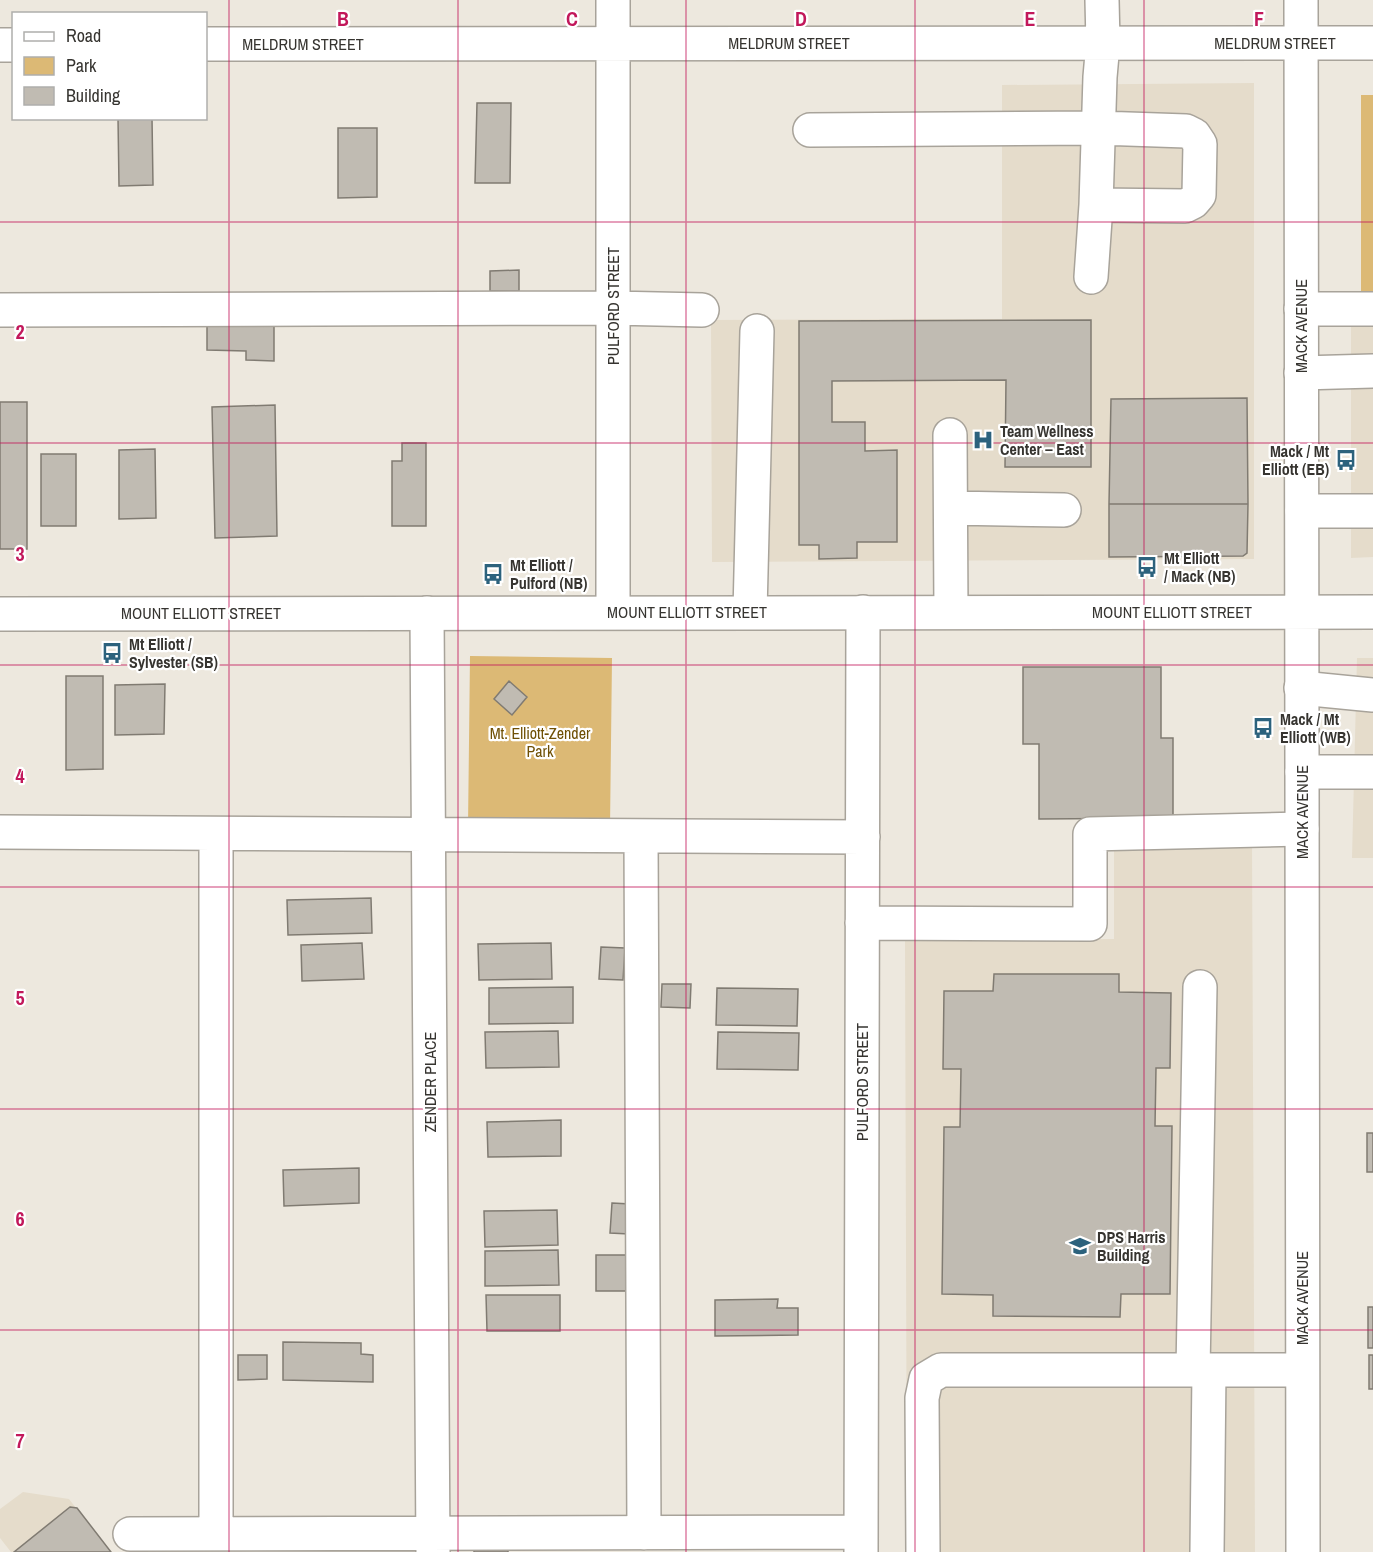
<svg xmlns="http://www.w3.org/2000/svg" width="1373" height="1552" viewBox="0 0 1373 1552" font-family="'Archivo Narrow',sans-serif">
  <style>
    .built { fill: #e5dccb }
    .green { fill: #dcb975 }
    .building { fill: #c0bbb2; stroke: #807b72; stroke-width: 1.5 }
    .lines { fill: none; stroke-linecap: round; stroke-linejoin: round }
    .minor-casing { stroke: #a8a39a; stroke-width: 36 }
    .major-casing { stroke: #a8a39a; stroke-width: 36 }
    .minor { stroke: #fff; stroke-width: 33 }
    .major { stroke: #fff; stroke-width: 33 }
    .grid { fill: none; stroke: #c2185b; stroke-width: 1.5; stroke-opacity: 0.55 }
    .labels { text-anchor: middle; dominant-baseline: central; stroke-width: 4.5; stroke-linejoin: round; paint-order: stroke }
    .street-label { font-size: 16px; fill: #363430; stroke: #fff }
    .poi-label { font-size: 16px; font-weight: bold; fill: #363430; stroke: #fff; text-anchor: start }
    .park-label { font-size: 16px; fill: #6f5005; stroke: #fff }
    .grid-label { font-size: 20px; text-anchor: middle; font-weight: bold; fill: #c2185b; stroke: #fff; stroke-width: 4.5; stroke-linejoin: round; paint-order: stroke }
  </style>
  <rect width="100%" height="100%" fill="#ede8de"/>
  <path class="built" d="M1254,83V559L712,562L711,320L1002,319V85Z
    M1351,323H1373V557L1351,558Z
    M1357,658H1373V858H1352Z
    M1252,842L1255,1552H907L905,941L1114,939V843Z
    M23,1492L69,1499L110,1552H11L0,1538V1509Z"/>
  <path class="green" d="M1361,95H1373V296H1361Z
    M470,656L612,658L610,828L468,827Z"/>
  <path class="building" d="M477,103H511L510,183H475Z
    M118,118H152L153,185L119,186Z
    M338,128H377V197L338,198Z
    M519,270V291H490V271Z
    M1091,320V467H1005L1006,380L832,381V422H865V451L897,450V542H857V558L819,559V545H799V321Z
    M207,323L274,324V361L246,360V351L207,350Z
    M1247,398L1248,504H1109L1111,399Z
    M0,402H27V549H0Z
    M275,405L277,536L215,538L212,407Z
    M402,443H426V526H392V461H402Z
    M155,449L156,518L119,519V450Z
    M41,454H76V526H41Z
    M1109,504H1248L1247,553L1243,556L1109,557Z
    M1023,667H1161V738H1173V818L1039,819V744H1023Z
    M66,676H103V769L66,770Z
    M509,681L527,697L512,715L494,699Z
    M165,684L164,734L115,735V685Z
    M371,898L372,933L288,935L287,900Z
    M362,943L364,979L302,981L301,945Z
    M551,943L552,979L479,980L478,944Z
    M601,947L625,948L623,980L599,979Z
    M994,974H1119V992L1171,993L1170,1068H1156L1155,1126H1172L1170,1294H1121L1120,1317L993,1316V1295L942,1294L944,1127H960L961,1069H943L944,991H993Z
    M662,984H691L690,1008L661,1007Z
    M573,987V1023L489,1024V988Z
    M717,988L798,989L797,1026L716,1025Z
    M558,1031L559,1067L486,1068L485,1032Z
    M718,1032L799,1033L798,1070L717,1069Z
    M561,1120V1156L488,1157L487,1122Z
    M1367,1133H1373V1172H1367Z
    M359,1168V1203L284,1206L283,1170Z
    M612,1203L630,1204L629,1234L610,1233Z
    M557,1210L558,1245L485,1247L484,1211Z
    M558,1250L559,1285L485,1286V1251Z
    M596,1255H629V1291H596Z
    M486,1295H560V1331H487Z
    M778,1299L777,1308H798V1335L715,1336V1300Z
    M1368,1307H1373V1348H1368Z
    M283,1342L361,1343V1354L373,1355V1382L283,1380Z
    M238,1355H267V1379L238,1380Z
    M1369,1355H1373V1389H1369Z
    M70,1507L77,1508L111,1552H14Z
    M474,1546H508V1552H474Z"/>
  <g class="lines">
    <defs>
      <path id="minor" d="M613,0V612
        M206,44L1373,43
        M0,45H14
        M810,130L1099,128L1186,131L1194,135L1200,144L1199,195L1193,202L1185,206L1096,205
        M1091,277L1096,205L1100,77L1103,43L1102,0
        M1301,309H1373
        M0,310L613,308L702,310
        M1301,373L1373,371
        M950,435L951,612
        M951,508L1064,510
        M1302,511H1373
        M750,612L757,331
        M427,613L433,1552
        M1301,688L1373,695
        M1302,772H1373
        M0,832L863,837
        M641,836L644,1533
        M862,923L1090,924V834L1302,829
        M1193,1370L1200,987
        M130,1534L861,1532
        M216,1534V834
        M861,1552L863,612
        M923,1552L922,1398L926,1379L941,1370H1302
        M1207,1552L1209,1371"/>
      <path id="major" d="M1301,0L1303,1552
        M0,614L1373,612"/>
    </defs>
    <use href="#minor" class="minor-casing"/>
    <use href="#major" class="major-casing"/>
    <use href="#minor" class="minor"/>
    <use href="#major" class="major"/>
  </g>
  <path class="grid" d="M229,0V1552M458,0V1552M686,0V1552M915,0V1552M1144,0V1552M0,222H1373M0,443H1373M0,665H1373M0,887H1373M0,1109H1373M0,1330H1373"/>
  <defs>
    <symbol id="hospital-bare" viewBox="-9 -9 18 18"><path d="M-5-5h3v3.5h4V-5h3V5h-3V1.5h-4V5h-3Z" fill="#2c627d" stroke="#fff" stroke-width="2.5" paint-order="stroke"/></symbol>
    <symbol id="bus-bare" viewBox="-9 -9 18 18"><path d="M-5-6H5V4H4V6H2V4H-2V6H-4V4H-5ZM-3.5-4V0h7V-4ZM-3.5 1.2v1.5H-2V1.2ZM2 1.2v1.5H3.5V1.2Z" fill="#2c627d" stroke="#fff" stroke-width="2.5" paint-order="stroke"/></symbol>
    <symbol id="school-bare" viewBox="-9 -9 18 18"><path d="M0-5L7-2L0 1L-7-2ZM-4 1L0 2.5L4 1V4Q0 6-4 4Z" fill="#2c627d" stroke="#fff" stroke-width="2.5" paint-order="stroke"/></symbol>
  </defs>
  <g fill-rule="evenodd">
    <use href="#hospital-bare" x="968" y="425" width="30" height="30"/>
    <use href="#bus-bare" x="1331" y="445" width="30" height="30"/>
    <use href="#bus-bare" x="1132" y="552" width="30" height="30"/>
    <use href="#bus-bare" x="478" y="559" width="30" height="30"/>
    <use href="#bus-bare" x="97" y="638" width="30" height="30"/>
    <use href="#bus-bare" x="1248" y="713" width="30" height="30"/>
    <use href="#school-bare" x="1065" y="1231" width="30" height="30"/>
  </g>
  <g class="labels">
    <g class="street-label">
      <text x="789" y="43">MELDRUM STREET</text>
      <text x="1275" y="43">MELDRUM STREET</text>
      <text x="303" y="44">MELDRUM STREET</text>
      <text transform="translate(613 306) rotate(-90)">PULFORD STREET</text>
      <text transform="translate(1301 326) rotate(-90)">MACK AVENUE</text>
      <text x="687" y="612">MOUNT ELLIOTT STREET</text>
      <text x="1172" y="612">MOUNT ELLIOTT STREET</text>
      <text x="201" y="613">MOUNT ELLIOTT STREET</text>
      <text transform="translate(1302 812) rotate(-90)">MACK AVENUE</text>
      <text transform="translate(430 1082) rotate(-90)">ZENDER PLACE</text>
      <text transform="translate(862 1082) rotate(-90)">PULFORD STREET</text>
      <text transform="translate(1302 1298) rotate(-90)">MACK AVENUE</text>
    </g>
    <g class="poi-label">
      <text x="1000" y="431">Team Wellness<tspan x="1000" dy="18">Center – East</tspan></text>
      <text x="1329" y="451" text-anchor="end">Mack / Mt<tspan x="1329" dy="18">Elliott (EB)</tspan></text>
      <text x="1164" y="558">Mt Elliott<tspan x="1164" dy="18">/ Mack (NB)</tspan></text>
      <text x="510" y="565">Mt Elliott /<tspan x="510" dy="18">Pulford (NB)</tspan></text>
      <text x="129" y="644">Mt Elliott /<tspan x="129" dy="18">Sylvester (SB)</tspan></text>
      <text x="1280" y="719">Mack / Mt<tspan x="1280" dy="18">Elliott (WB)</tspan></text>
      <text x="1097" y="1237">DPS Harris<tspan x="1097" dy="18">Building</tspan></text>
    </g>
    <g class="park-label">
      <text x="540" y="733">Mt. Elliott-Zender<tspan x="540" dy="18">Park</tspan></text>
    </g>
  </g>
  <g class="grid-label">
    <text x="343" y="26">B</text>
    <text x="572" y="26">C</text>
    <text x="801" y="26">D</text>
    <text x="1030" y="26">E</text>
    <text x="1259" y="26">F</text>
    <text x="20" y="339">2</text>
    <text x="20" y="561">3</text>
    <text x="20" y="783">4</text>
    <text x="20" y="1005">5</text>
    <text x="20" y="1226">6</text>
    <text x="20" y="1448">7</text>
  </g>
  <rect x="12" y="12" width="195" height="108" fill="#ffffff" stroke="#afaeac" stroke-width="1.5"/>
  <rect x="24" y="32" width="30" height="9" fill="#ffffff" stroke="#afaeac" stroke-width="1.5"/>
  <text x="66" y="42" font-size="18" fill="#363430">Road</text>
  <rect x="24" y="57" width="30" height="18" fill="#dcb975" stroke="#afaeac" stroke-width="1.5"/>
  <text x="66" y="72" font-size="18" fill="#363430">Park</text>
  <rect x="24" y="87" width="30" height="18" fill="#c0bbb2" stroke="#afaeac" stroke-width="1.5"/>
  <text x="66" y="102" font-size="18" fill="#363430">Building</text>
</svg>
